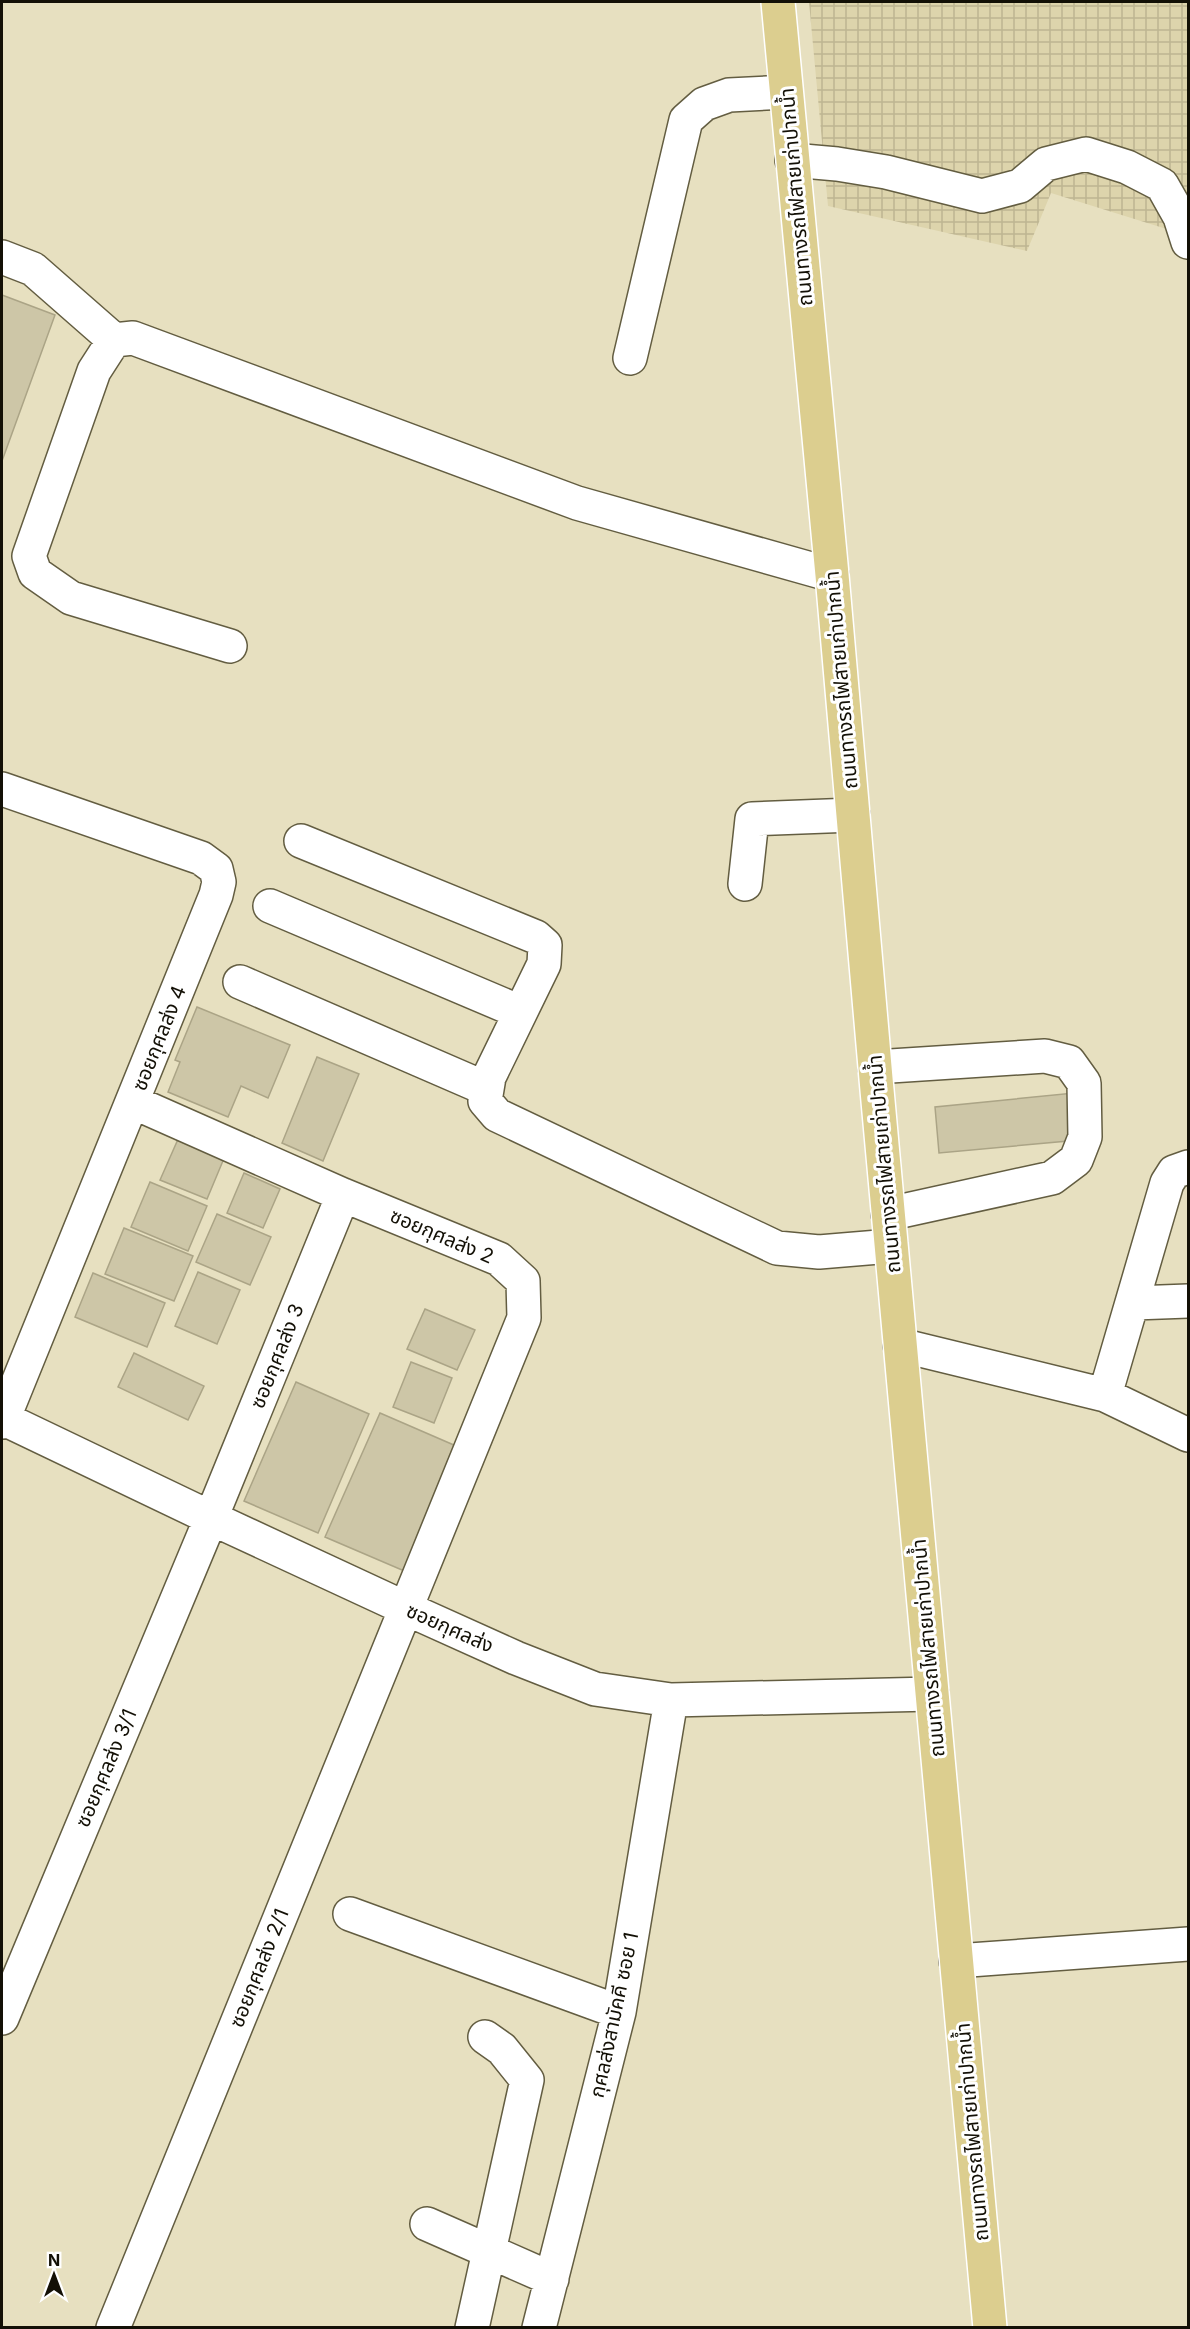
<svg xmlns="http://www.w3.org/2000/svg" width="1190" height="2329" viewBox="0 0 1190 2329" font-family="Inter,'Noto Sans Thai',sans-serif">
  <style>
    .industrial { fill: url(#industrial-grid) }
    .building { fill: #cdc6a7; stroke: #aba486; stroke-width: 1.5 }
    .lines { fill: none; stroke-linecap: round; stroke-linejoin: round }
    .minor-casing { stroke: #635d41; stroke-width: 36 }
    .major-casing { stroke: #fff; stroke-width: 36 }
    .minor { stroke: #fff; stroke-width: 33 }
    .major { stroke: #dcce8f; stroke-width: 33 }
    .labels { text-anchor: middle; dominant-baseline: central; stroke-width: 6; stroke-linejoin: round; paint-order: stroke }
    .street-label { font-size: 20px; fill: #131006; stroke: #fff }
  </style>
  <defs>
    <pattern id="industrial-grid" width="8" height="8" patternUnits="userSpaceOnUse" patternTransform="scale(1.5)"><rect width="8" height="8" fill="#ddd4ac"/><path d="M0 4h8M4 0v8" fill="none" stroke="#bdb592"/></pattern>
  </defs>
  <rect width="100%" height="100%" fill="#e7e0c0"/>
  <path class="industrial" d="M809,2H1188V195L1173,231L1051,193L1027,251L828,206Z"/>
  <path class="building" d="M2,295L55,315L2,461Z
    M197,1007L290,1045L268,1098L241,1086L228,1117L168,1092L180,1062L175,1060Z
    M317,1057L359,1074L323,1161L282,1143Z
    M1074,1093L1079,1140L939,1153L935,1107Z
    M179,1137L225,1156L207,1199L160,1180Z
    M244,1173L280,1189L263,1228L227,1213Z
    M150,1182L207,1206L188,1251L131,1227Z
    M217,1214L271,1237L250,1285L196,1262Z
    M124,1228L193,1256L174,1301L105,1274Z
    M198,1272L240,1290L217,1344L175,1326Z
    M93,1273L165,1303L147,1347L75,1317Z
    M425,1309L475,1330L457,1370L407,1349Z
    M134,1353L204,1386L188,1420L118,1387Z
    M411,1362L452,1378L434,1423L393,1407Z
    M296,1382L369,1414L318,1533L244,1501Z
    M380,1413L463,1449L409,1573L325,1537Z"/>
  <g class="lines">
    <defs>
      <path id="minor" d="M792,160L837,164L886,172L982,196L1020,186L1046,164L1086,154L1127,167L1162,185L1180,217L1188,242
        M2,257L33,269L114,340
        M630,358L686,120L704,104L729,95L786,92
        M230,646L71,598L35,573L29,556L94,371L114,340L133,338L577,503L832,575
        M2,789L201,858L216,869L219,882L216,895L2,1422
        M301,841L536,937L545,945L544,964L489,1077L485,1101L497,1115L777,1248L819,1252L891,1246
        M745,884L752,819L853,815
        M270,906L520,1012
        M240,982L487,1089
        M875,1067L1045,1056L1069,1062L1084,1083L1085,1137L1076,1160L1052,1178L888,1214
        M1134,1303L1188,1301
        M900,1345L1105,1395L1188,1435
        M1105,1395L1167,1183L1174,1172L1188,1167
        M2,1418L211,1518L405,1608L516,1658L595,1689L671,1700L932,1694
        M350,1914L619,2012
        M956,1961L1188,1944
        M2,2018L211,1518L343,1195
        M427,2224L552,2279
        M113,2328L524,1318L523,1281L499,1259L343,1195L133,1102
        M472,2328L527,2080L502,2049L485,2037
        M539,2328L619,2012L671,1700"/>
      <path id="major" d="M778,2L832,575L877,1090L990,2328"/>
    </defs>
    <use href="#minor" class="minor-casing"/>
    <use href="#major" class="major-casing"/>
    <use href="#minor" class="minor"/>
    <use href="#major" class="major"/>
  </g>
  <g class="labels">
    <g class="street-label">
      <text transform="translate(796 197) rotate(-95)">ถนนทางรถไฟสายเก่าปากน้ำ</text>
      <text transform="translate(841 680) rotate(-95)">ถนนทางรถไฟสายเก่าปากน้ำ</text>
      <text transform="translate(159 1038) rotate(-68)">ซอยกุศลส่ง 4</text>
      <text transform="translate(884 1164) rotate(-95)">ถนนทางรถไฟสายเก่าปากน้ำ</text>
      <text transform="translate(442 1236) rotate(23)">ซอยกุศลส่ง 2</text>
      <text transform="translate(277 1356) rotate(-68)">ซอยกุศลส่ง 3</text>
      <text transform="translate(450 1628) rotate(24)">ซอยกุศลส่ง</text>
      <text transform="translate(928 1648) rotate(-95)">ถนนทางรถไฟสายเก่าปากน้ำ</text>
      <text transform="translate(106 1768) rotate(-67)">ซอยกุศลส่ง 3/1</text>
      <text transform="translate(259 1968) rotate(-68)">ซอยกุศลส่ง 2/1</text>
      <text transform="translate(614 2015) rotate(-78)">กุศลส่งสามัคคี ซอย 1</text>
      <text transform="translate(972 2132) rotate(-95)">ถนนทางรถไฟสายเก่าปากน้ำ</text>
    </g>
  </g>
  <rect width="1190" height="2329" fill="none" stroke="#131006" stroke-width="6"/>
  <g transform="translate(54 2275)" stroke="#ffffff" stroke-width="4.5" paint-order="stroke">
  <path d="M0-4.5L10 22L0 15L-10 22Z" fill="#131006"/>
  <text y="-9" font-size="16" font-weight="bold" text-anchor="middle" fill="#131006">N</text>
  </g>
</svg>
